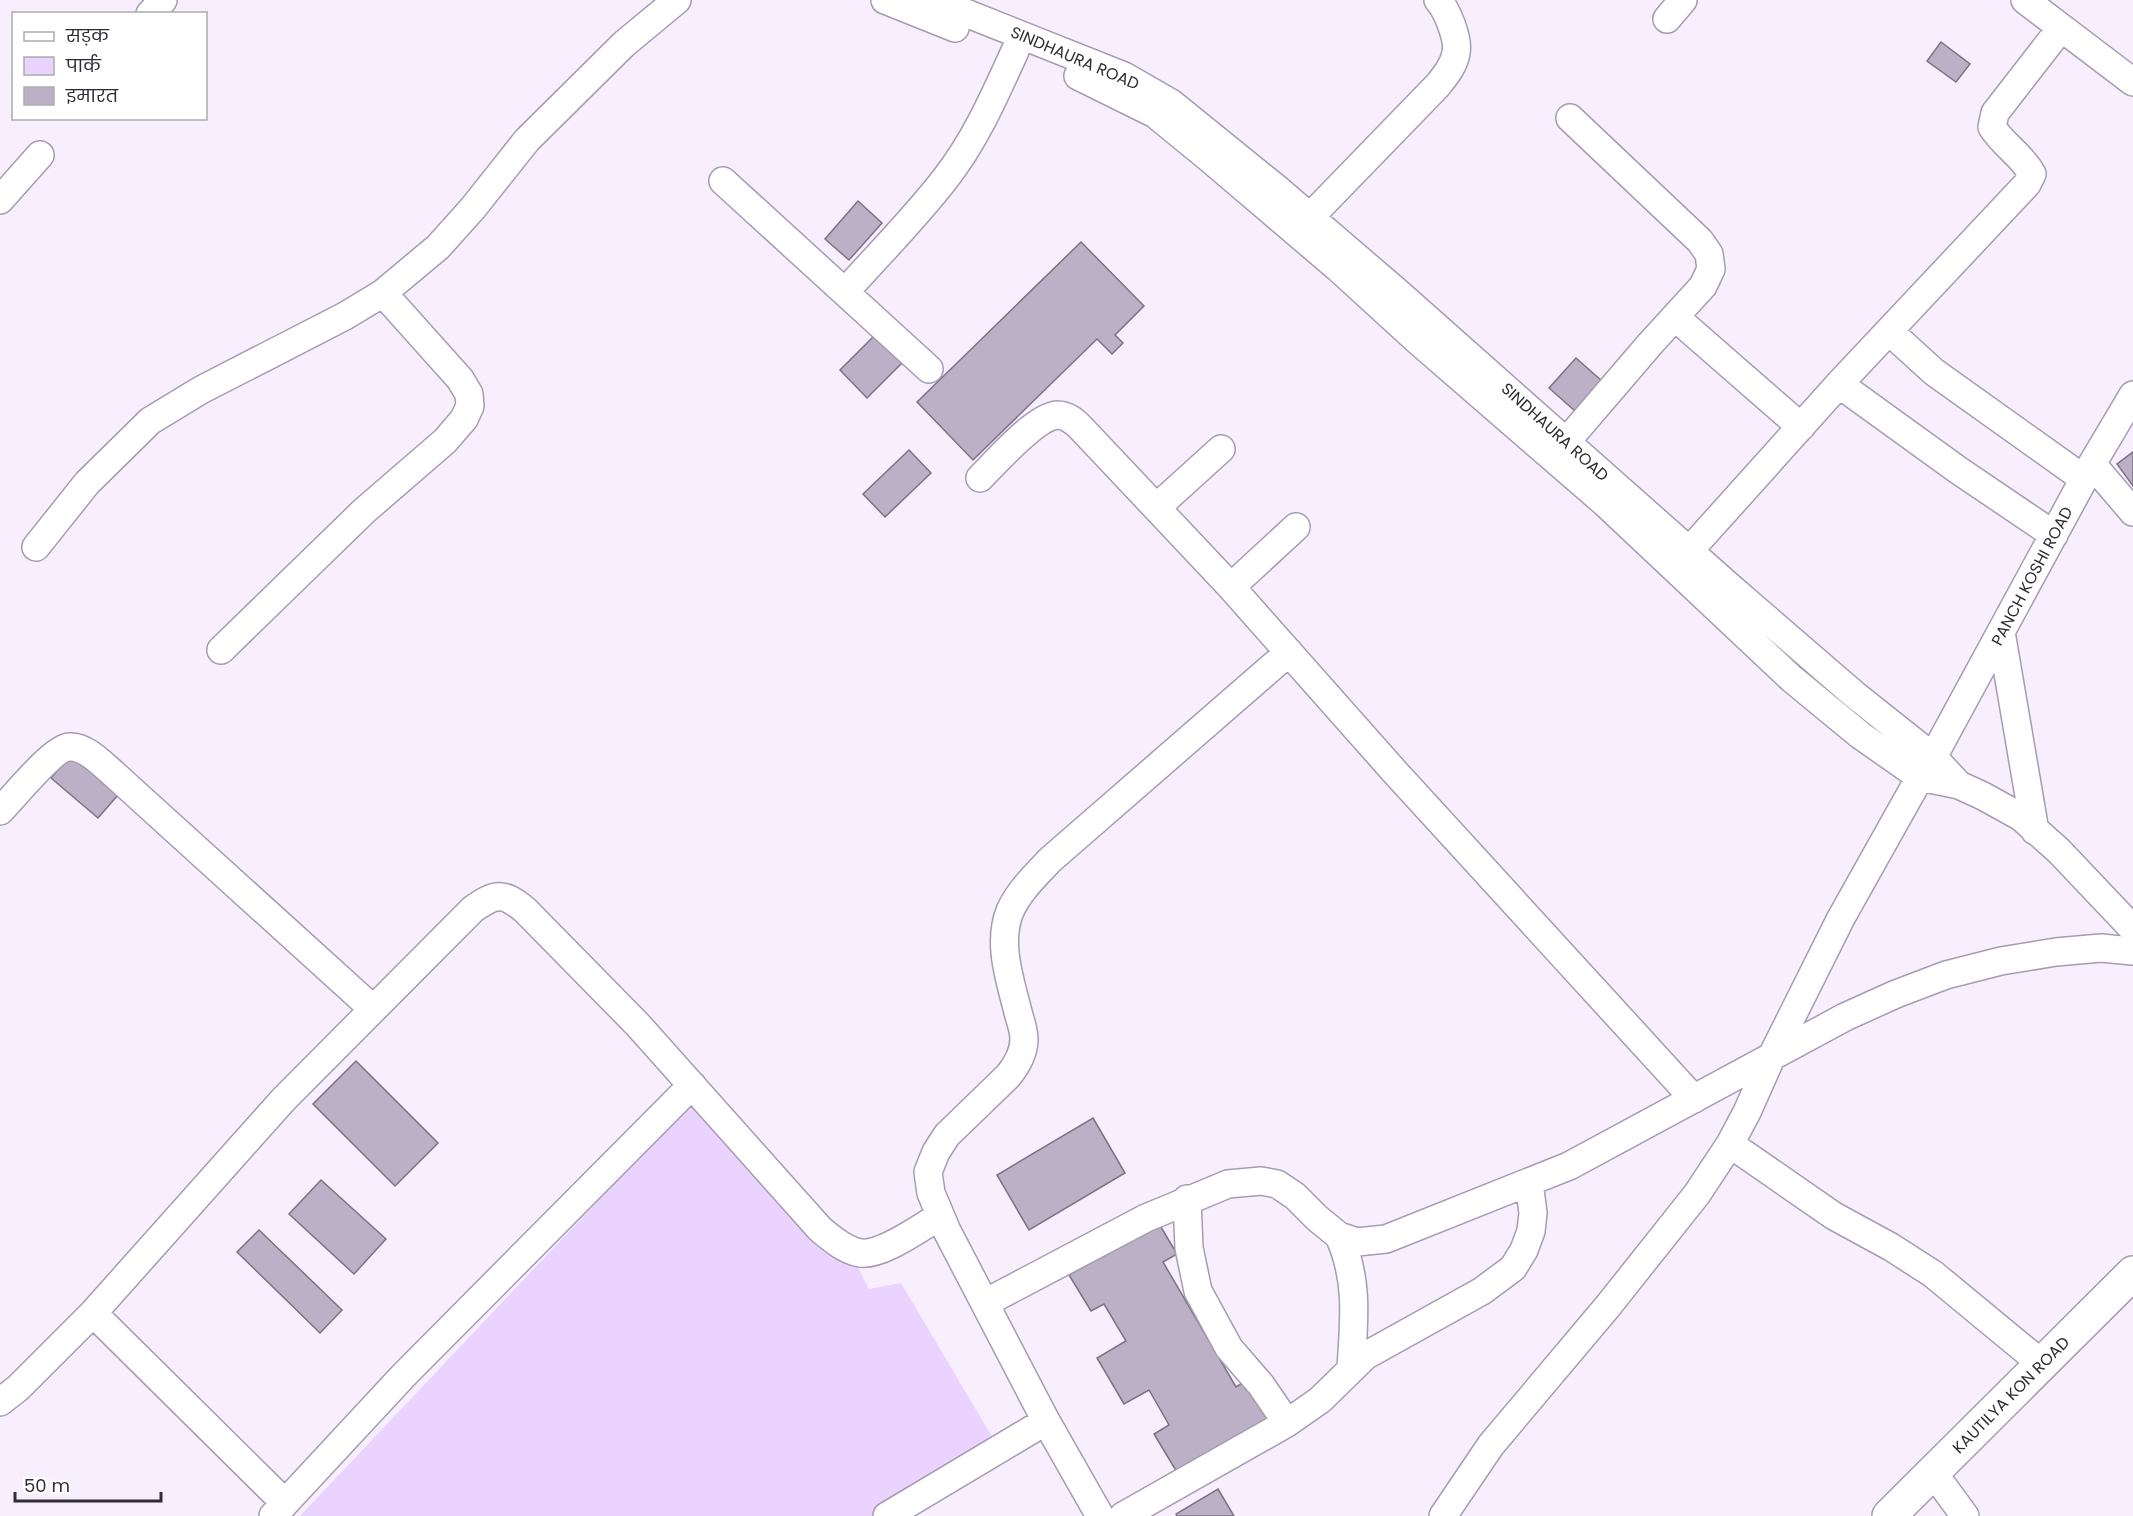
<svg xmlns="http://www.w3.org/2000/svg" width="2133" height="1516" viewBox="0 0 2133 1516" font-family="Poppins,'Noto Sans Devanagari',sans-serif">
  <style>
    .green { fill: #ead3fe }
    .building { fill: #bbb0c6; stroke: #7c7186; stroke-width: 1.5 }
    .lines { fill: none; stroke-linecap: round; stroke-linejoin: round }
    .minor-casing { stroke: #a79bb2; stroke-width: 30 }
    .highway-casing { stroke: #a79bb2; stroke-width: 36 }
    .minor { stroke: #fff; stroke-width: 27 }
    .highway { stroke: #fff; stroke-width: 33 }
    .labels { text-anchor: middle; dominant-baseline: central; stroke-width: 4.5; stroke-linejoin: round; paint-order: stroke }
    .street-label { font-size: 16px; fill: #302c35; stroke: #fff }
  </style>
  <rect width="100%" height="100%" fill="#f7effe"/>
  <path class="green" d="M700,1093L840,1232L869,1289L901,1283L994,1440L874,1516H300Z"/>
  <path class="building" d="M1941,42L1970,64L1956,82L1927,61Z
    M858,201L882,223L849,260L825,239Z
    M1081,242L1144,306L1115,335L1123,343L1112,354L1097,339L973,460L917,402Z
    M877,333L904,361L867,398L840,370Z
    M1576,358L1611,389L1584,419L1549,388Z
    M909,450L931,473L885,517L863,494Z
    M2133,452V486L2117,464Z
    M71,754L118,795L98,818L51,778Z
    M356,1061L438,1143L395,1186L313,1104Z
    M1093,1118L1125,1173L1029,1230L997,1175Z
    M321,1180L386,1239L354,1274L289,1214Z
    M1158,1222L1177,1254L1163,1262L1236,1387L1249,1379L1272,1418L1178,1474L1154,1434L1169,1425L1149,1390L1124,1404L1097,1358L1126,1341L1104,1304L1091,1311L1069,1275Z
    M259,1230L342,1310L320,1333L237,1252Z
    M1218,1489L1234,1516H1177L1176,1514Z"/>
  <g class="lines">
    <defs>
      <path id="minor" d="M885,0L955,28
        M933,0L1124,76L1171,103L1276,188L1396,291L1730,587L1855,695L1933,757L1959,785L1983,796L2021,817L2059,851L2133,929
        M2025,0L2133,82
        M150,14L163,0
        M1667,19L1683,0
        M1078,76L1155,114L1210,159L1338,268L1418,341L1605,503L1792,679L1860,735L1920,777L1959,785
        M723,181L929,369
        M0,200L40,155
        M1310,217L1438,85C1446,75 1454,65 1456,53C1459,39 1447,10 1438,0
        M845,292C878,255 914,219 945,179C975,141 995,95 1015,51
        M1675,317L1801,427
        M1889,331L1934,372L2084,479
        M1839,384L1958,470L2054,535
        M1566,442L1650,344L1703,286L1711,269L1709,254L1700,241L1570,118
        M2092,464L2133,512
        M980,478C996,462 1035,417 1057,415C1067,415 1074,421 1081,428L1231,587L1394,771L1694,1099
        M1157,507L1221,449
        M36,547L87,483L150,421L201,390L345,316L383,293L438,247L473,208L527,140L624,44L677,0
        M1689,551L1839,384L2027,184L2032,174C2022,155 2003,145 1992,127L1995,113L2061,28
        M1231,587L1296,527
        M2001,632L2035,831
        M221,650L364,511L445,441L464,419L470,406L469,394L460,379L383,293
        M0,811C13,798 53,748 69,747C87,746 104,766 116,776L373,1009
        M1730,1144L1834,1216L1891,1247L1933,1274L2042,1364
        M1187,1199L1189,1248L1198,1291L1229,1348L1261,1385L1287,1423
        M1339,1236C1359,1280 1354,1321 1351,1368
        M985,1303L1146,1218L1228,1184L1261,1181L1277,1184L1295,1196L1317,1218L1339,1236L1357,1242L1386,1239L1569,1166L1845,1017L1896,994L1946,975L2001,961L2056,952L2101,948L2133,951
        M93,1313L285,1503
        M0,1402L18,1388L93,1313L283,1100L473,909C496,893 503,892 525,910L638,1025L820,1229C832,1239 845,1250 860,1253C882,1256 921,1227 940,1216
        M1943,1486L1965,1516
        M273,1516L404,1375L692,1085
        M887,1516L1046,1421
        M1100,1516L1046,1421L947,1231L931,1193L928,1172L936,1152L947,1135L1008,1076C1017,1065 1024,1053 1024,1039C1024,1030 1020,1020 1018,1012C1010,980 997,943 1010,911C1019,891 1035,876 1050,860L1289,652
        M1123,1516L1287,1423L1320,1400L1365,1356L1482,1291L1513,1268L1524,1250L1531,1231L1533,1213L1529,1182
        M1443,1516L1491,1445L1608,1306L1697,1194L1730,1144L1747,1112L1771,1058L1841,918L1920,777L1933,757L2092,464L2133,395"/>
      <path id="highway" d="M1889,1516L2133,1273"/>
    </defs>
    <use href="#minor" class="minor-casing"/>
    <use href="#highway" class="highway-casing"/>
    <use href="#minor" class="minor"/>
    <use href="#highway" class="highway"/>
  </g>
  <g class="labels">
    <g class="street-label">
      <text transform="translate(1075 58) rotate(23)">SINDHAURA ROAD</text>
      <text transform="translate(1555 432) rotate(42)">SINDHAURA ROAD</text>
      <text transform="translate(2032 576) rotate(-62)">PANCH KOSHI ROAD</text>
      <text transform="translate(2011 1395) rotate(-45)">KAUTILYA KON ROAD</text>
    </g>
  </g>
  <rect x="12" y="12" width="195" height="108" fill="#ffffff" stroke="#acabae" stroke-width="1.5"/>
  <rect x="24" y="32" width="30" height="9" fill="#ffffff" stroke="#acabae" stroke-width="1.5"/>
  <text x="66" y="42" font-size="18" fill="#302c35">सड़क</text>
  <rect x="24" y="57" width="30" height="18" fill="#ead3fe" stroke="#acabae" stroke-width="1.5"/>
  <text x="66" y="72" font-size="18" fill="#302c35">पार्क</text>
  <rect x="24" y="87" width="30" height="18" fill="#bbb0c6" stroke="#acabae" stroke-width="1.5"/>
  <text x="66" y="102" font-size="18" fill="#302c35">इमारत</text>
  <path d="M15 1492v9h146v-9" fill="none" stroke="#302c35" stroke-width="3"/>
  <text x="24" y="1492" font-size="18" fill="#302c35" stroke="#ffffff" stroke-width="4.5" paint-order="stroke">50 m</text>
</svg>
